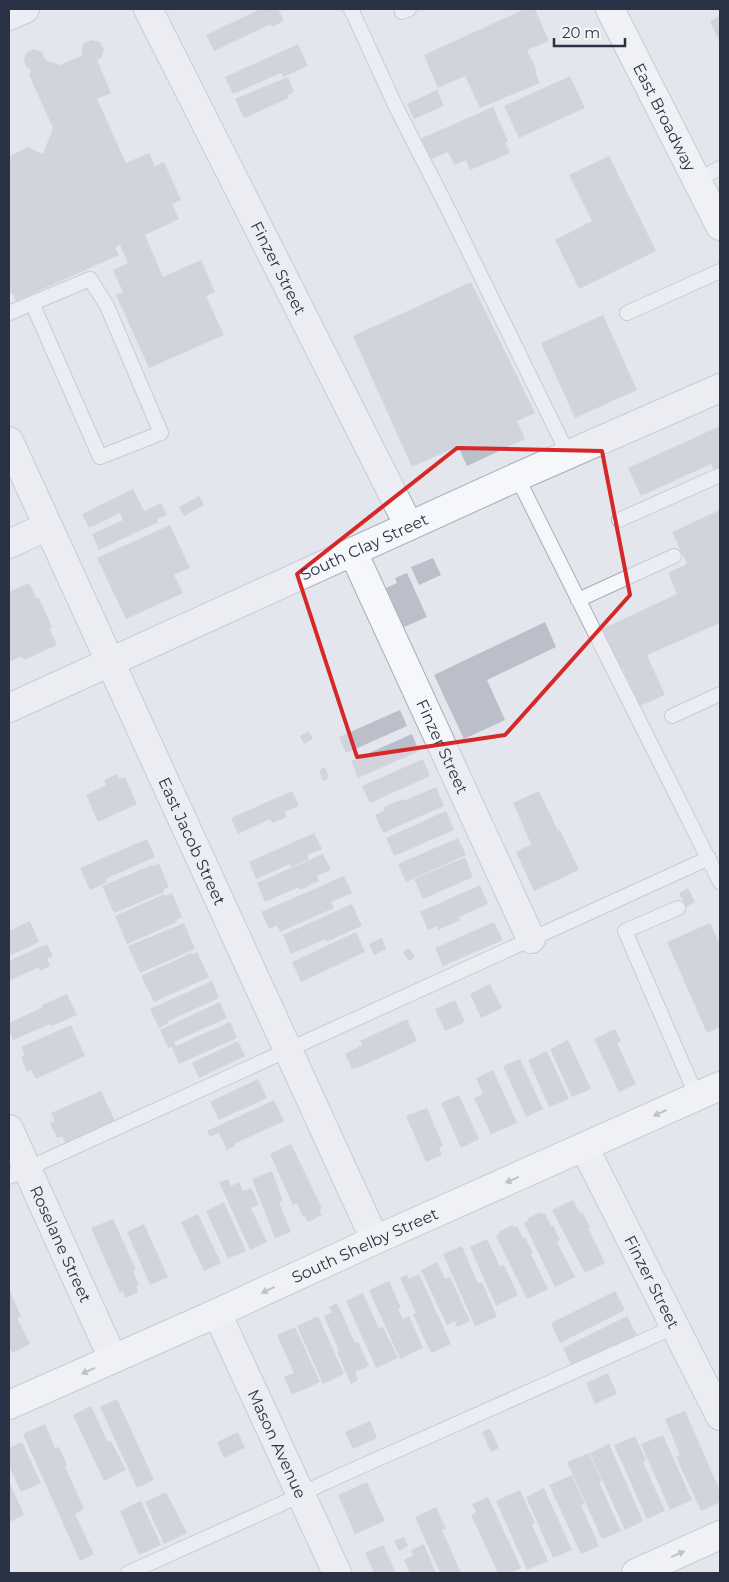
<svg xmlns="http://www.w3.org/2000/svg" width="729" height="1582" viewBox="0 0 729 1582" font-family="Montserrat,sans-serif">
  <style>
    .building { fill: #babfca }
    .lines { fill: none; stroke-linecap: round; stroke-linejoin: round }
    .service-casing { stroke: #a8acb7; stroke-width: 16 }
    .minor-casing { stroke: #a8acb7; stroke-width: 30 }
    .secondary-casing { stroke: #a8acb7; stroke-width: 30 }
    .primary-casing { stroke: #a2aab9; stroke-width: 30 }
    .service { stroke: #f6f7fa; stroke-width: 14 }
    .minor { stroke: #f6f7fa; stroke-width: 28 }
    .secondary { stroke: #fff; stroke-width: 28 }
    .primary { stroke: #fff; stroke-width: 28 }
    .oneway { fill: #9498a2 }
    .marked { fill: none; stroke: #d62828; stroke-width: 4; stroke-linejoin: round }
    .labels { text-anchor: middle; dominant-baseline: central; stroke-width: 4; stroke-linejoin: round; paint-order: stroke }
    .street-label { font-size: 16px; fill: #2a3246; stroke: #f3f5f9 }
  </style>
  <rect width="100%" height="100%" fill="#e3e6ec"/>
  <path class="building" d="M260,9H278L284,21L272,27L271,24L214,51L206,35Z
    M525,9H535L549,41L527,50L537,71L535,72L540,83L480,108L465,76L438,88L424,55Z
    M720,16V43L710,21Z
    M92,40L100,42L104,50L101,58L97,60L111,93L97,99L126,163L149,153L155,166L164,162L181,200L172,204L179,219L145,235L163,277L201,260L215,292L206,296L224,335L149,368L116,295L123,292L113,270L128,263L120,245L115,248L119,255L16,301L12,293L9,295V156L28,147L43,154L53,128L29,75L31,70L27,68L24,60L26,53L34,49L42,52L45,60L60,65L83,55L81,51L84,43Z
    M298,44L308,66L283,77L281,73L233,94L225,77Z
    M570,76L585,108L519,138L504,106Z
    M288,77L294,92L288,95L289,98L244,118L235,99Z
    M437,90L444,106L414,119L407,104Z
    M493,107L508,141L505,142L510,153L470,170L466,160L454,165L448,152L429,160L420,139Z
    M609,156L656,251L579,289L555,240L592,221L569,175Z
    M471,282L535,413L517,421L525,439L467,466L458,446L412,467L353,336Z
    M603,315L637,390L575,418L541,343Z
    M720,426V471L715,473L711,464L641,496L628,468Z
    M133,489L144,511L161,503L167,515L157,519L158,522L99,550L92,534L123,520L120,513L89,528L82,514Z
    M199,496L204,505L184,516L179,507Z
    M720,510V623L647,655L665,695L640,706L622,667L619,668L602,629L677,594L668,573L687,564L672,532Z
    M170,525L190,568L174,575L183,593L126,619L97,558Z
    M433,558L441,575L419,585L411,567Z
    M407,573L427,617L404,627L386,588L397,583L395,578Z
    M29,583L37,599L39,598L52,627L49,628L57,645L24,660L22,656L11,661L9,659V592Z
    M545,622L556,647L487,680L505,720L464,739L434,675Z
    M400,710L407,726L346,753L339,737Z
    M309,731L313,739L304,744L300,736Z
    M412,734L419,751L358,778L351,761Z
    M423,759L430,776L370,803L362,786Z
    M325,767L329,778L323,781L319,770Z
    M117,774L119,779L125,777L137,804L98,822L86,795L106,785L104,780Z
    M436,787L444,806L383,833L375,815L385,810L384,807L403,799L404,801Z
    M292,791L299,806L284,812L287,817L272,823L270,819L238,834L231,818Z
    M539,791L558,831L560,830L579,870L534,891L516,852L531,844L513,803Z
    M446,811L454,830L394,856L386,838Z
    M314,833L322,849L307,855L309,859L291,867L290,864L256,879L249,862Z
    M458,838L466,855L406,882L398,864Z
    M147,839L155,857L106,879L107,882L90,890L80,868Z
    M323,854L331,870L317,876L319,881L300,890L299,887L265,902L257,883Z
    M465,857L473,877L423,899L414,879Z
    M159,864L169,887L163,890L164,892L114,913L102,886L152,865V866Z
    M344,876L352,893L331,902L334,908L280,932L277,925L269,929L261,912Z
    M480,885L488,904L459,917L460,920L438,930L437,926L428,930L420,912Z
    M688,888L695,902L686,907L679,893Z
    M172,893L182,917L176,920L177,922L127,944L115,916L164,894L165,896Z
    M352,904L362,926L326,942L325,939L291,954L283,935Z
    M30,921L39,942L11,955L9,951V931Z
    M494,922L503,940L443,966L435,948Z
    M184,923L195,949L140,973L128,946Z
    M710,923L720,945V1027L707,1033L667,942Z
    M356,932L365,952L301,982L292,962Z
    M382,938L386,949L374,955L369,944Z
    M47,944L53,956L47,959L50,966L40,971L39,967L9,981V961Z
    M409,948L415,957L409,961L403,952Z
    M197,952L209,977L154,1002L141,976L191,953L192,955Z
    M212,981L219,998L168,1021V1023L159,1028L150,1009Z
    M490,984L502,1008L481,1018L470,994Z
    M67,994L77,1015L52,1026L50,1024L13,1040L9,1031V1023L43,1007L42,1005Z
    M455,1000L465,1022L445,1031L435,1009Z
    M220,1002L227,1018L174,1042L176,1046L230,1022L237,1038L179,1064L172,1047L168,1048L160,1030Z
    M407,1019L417,1041L358,1068L357,1067L352,1069L345,1054L362,1045L360,1041Z
    M71,1025L85,1056L36,1079L31,1070L27,1072L21,1057L25,1055L21,1047Z
    M615,1029L621,1041L617,1043L636,1084L619,1092L594,1039Z
    M568,1040L591,1089L572,1097L550,1049Z
    M238,1041L245,1056L199,1078L192,1063Z
    M547,1051L569,1099L549,1107L528,1060Z
    M520,1059L543,1109L526,1117L503,1066Z
    M493,1070L517,1123L491,1134L474,1098L483,1094L476,1078Z
    M258,1079L267,1098L219,1120L210,1102Z
    M101,1091L115,1121L66,1144L62,1136L57,1138L50,1123L55,1121L51,1113Z
    M459,1095L479,1139L461,1148L441,1103Z
    M274,1100L284,1121L234,1144L235,1146L227,1150L219,1133L210,1137L207,1131Z
    M427,1108L443,1146L439,1148L442,1155L426,1162L406,1116Z
    M291,1144L322,1208L319,1210L322,1215L308,1222L305,1216L303,1217L297,1203L293,1205L270,1154Z
    M272,1171L283,1201L279,1202L291,1232L275,1238L252,1179Z
    M228,1179L231,1186L239,1182L243,1191L251,1188L259,1204L251,1208L267,1242L250,1250L219,1182Z
    M573,1200L580,1213L582,1212L590,1227L588,1228L605,1263L585,1273L552,1210Z
    M224,1202L246,1251L228,1259L206,1211Z
    M540,1212L541,1214L545,1213L551,1226L553,1225L560,1240L557,1242L575,1277L555,1287L524,1223L528,1221L527,1219Z
    M198,1214L221,1263L204,1271L181,1222Z
    M113,1219L136,1270L133,1271L139,1285L136,1286L138,1292L125,1298L123,1291L120,1293L91,1228Z
    M144,1224L168,1277L150,1285L127,1232Z
    M512,1225L514,1227L517,1226L523,1238L525,1237L533,1253L531,1254L548,1289L527,1299L496,1236L499,1234V1232Z
    M487,1239L500,1267L504,1265L518,1295L496,1306L470,1247Z
    M462,1246L478,1284L482,1282L497,1317L475,1326L443,1254Z
    M437,1262L445,1279L450,1277L470,1321L457,1327L455,1321L447,1325L421,1270Z
    M407,1274L409,1279L419,1274L451,1344L431,1353L413,1314L416,1313L400,1278Z
    M389,1281L401,1308L398,1309L403,1319L409,1316L423,1348L400,1359L369,1290Z
    M9,1289L21,1316L17,1318L30,1344L12,1353L9,1346Z
    M615,1291L625,1310L560,1343L551,1323Z
    M363,1293L379,1329L383,1327L398,1358L376,1368L346,1301Z
    M337,1303L355,1343L358,1342L369,1366L355,1372L358,1380L351,1384L337,1352L339,1351L324,1316L332,1312L329,1307Z
    M318,1316L344,1374L323,1384L297,1326Z
    M627,1316L637,1335L572,1367L563,1348Z
    M295,1327L320,1382L292,1395L284,1377L294,1373L277,1335Z
    M608,1373L617,1394L595,1404L586,1383Z
    M117,1399L154,1480L137,1488L100,1407Z
    M91,1406L108,1442L111,1441L126,1470L104,1481L73,1415Z
    M685,1411L720,1491V1502L701,1511L676,1457L680,1455L665,1419Z
    M370,1421L377,1438L353,1449L345,1432Z
    M45,1424L55,1448L59,1447L67,1465L65,1466L84,1509L75,1514L94,1554L80,1561L23,1434Z
    M490,1428L499,1448L491,1452L482,1432Z
    M238,1432L245,1448L224,1458L217,1442Z
    M663,1435L692,1500L670,1510L641,1444Z
    M635,1436L646,1460L643,1462L665,1511L647,1519L614,1445Z
    M22,1442L41,1483L21,1492L9,1466V1448Z
    M609,1444L643,1521L625,1530L590,1453Z
    M589,1453L602,1481L599,1482L621,1531L602,1539L567,1462Z
    M572,1475L585,1504L581,1505L599,1546L581,1554L549,1485Z
    M9,1481L24,1515L9,1522Z
    M367,1482L385,1521L355,1534L338,1495Z
    M544,1488L572,1550L553,1558L526,1497Z
    M520,1490L535,1523L532,1525L548,1561L527,1570L496,1501Z
    M166,1492L187,1533L164,1544L145,1502Z
    M488,1497L521,1568L510,1573H498L471,1515L476,1512L472,1504Z
    M141,1501L161,1545L139,1555L120,1511Z
    M436,1507L446,1529L442,1530L461,1573H440L415,1517Z
    M404,1537L408,1546L399,1551L394,1541Z
    M424,1544L436,1573H410L404,1560L413,1555L411,1550Z
    M383,1545L384,1547L396,1573H374L365,1553Z"/>
  <g class="lines">
    <defs>
      <path id="service" d="M351,9L396,107L450,213L568,454
        M402,12L409,9
        M697,180L720,168
        M9,313L90,279L107,306L161,433L100,457L32,303
        M627,313L720,271
        M517,477L720,882
        M619,520L720,475
        M578,600L674,556
        M672,716L720,694
        M678,908L625,931L697,1097
        M9,1177L709,858
        M128,1573L279,1505L326,1482L674,1327"/>
      <g id="minor">
        <path id="s1" d="M148,9L409,526"/>
        <path d="M9,16L25,9"/>
        <path id="s2" d="M9,441L375,1240"/>
        <path d="M9,544L48,526"/>
        <path id="s3" d="M353,552L531,939"/>
        <path id="s4" d="M9,708L517,477L720,388"/>
        <path id="s5" d="M9,1129L113,1359"/>
        <path id="s6" d="M584,1147L720,1416"/>
        <path id="s7" d="M217,1313L337,1573"/>
      </g>
      <g id="secondary">
        <path id="s8" d="M9,1405L217,1313L375,1240L720,1086"/>
        <path d="M636,1573L720,1535"/>
      </g>
      <g id="primary">
        <path id="s9" d="M610,9L720,226"/>
      </g>
    </defs>
    <use href="#service" class="service-casing"/>
    <use href="#minor" class="minor-casing"/>
    <use href="#secondary" class="secondary-casing"/>
    <use href="#primary" class="primary-casing"/>
    <use href="#service" class="service"/>
    <use href="#minor" class="minor"/>
    <use href="#secondary" class="secondary"/>
    <use href="#primary" class="primary"/>
  </g>
  <defs><path id="oneway-solid" d="M-6-.8H1V-3.2L6.5 0L1 3.2V.8H-6Z" transform="scale(1.25)"/></defs>
  <g class="oneway">
    <use href="#oneway-solid" transform="translate(660 1113) rotate(156)"/>
    <use href="#oneway-solid" transform="translate(512 1180) rotate(156)"/>
    <use href="#oneway-solid" transform="translate(268 1290) rotate(155)"/>
    <use href="#oneway-solid" transform="translate(88 1371) rotate(156)"/>
    <use href="#oneway-solid" transform="translate(678 1554) rotate(-24)"/>
  </g>
  <path d="M0 0H729V1582H0ZM457,448L602,451L630,595L505,735L357,757L297,574Z" fill="#e3e6ec" fill-opacity=".55" fill-rule="evenodd"/>
  <path class="marked" d="M457,448L602,451L630,595L505,735L357,757L297,574Z"/>
  <g class="labels">
    <g class="street-label">
      <text stroke="none"><textPath href="#s9" startOffset="121">East Broadway</textPath></text>
      <text stroke="none"><textPath href="#s1" startOffset="290">Finzer Street</textPath></text>
      <text stroke="none"><textPath href="#s4" startOffset="390">South Clay Street</textPath></text>
      <text stroke="none"><textPath href="#s3" startOffset="214">Finzer Street</textPath></text>
      <text stroke="none"><textPath href="#s2" startOffset="440">East Jacob Street</textPath></text>
      <text stroke="none"><textPath href="#s5" startOffset="126">Roselane Street</textPath></text>
      <text stroke="none"><textPath href="#s8" startOffset="390">South Shelby Street</textPath></text>
      <text stroke="none"><textPath href="#s6" startOffset="151">Finzer Street</textPath></text>
      <text stroke="none"><textPath href="#s7" startOffset="144">Mason Avenue</textPath></text>
    </g>
  </g>
  <rect width="729" height="1582" fill="none" stroke="#2a3246" stroke-width="20"/>
  <path d="M554 38v8h71v-8" fill="none" stroke="#2a3246" stroke-width="2.5"/>
  <text x="562" y="38" font-size="15" fill="#2a3246" stroke="#f3f5f9" stroke-width="4" paint-order="stroke">20 m</text>
</svg>
